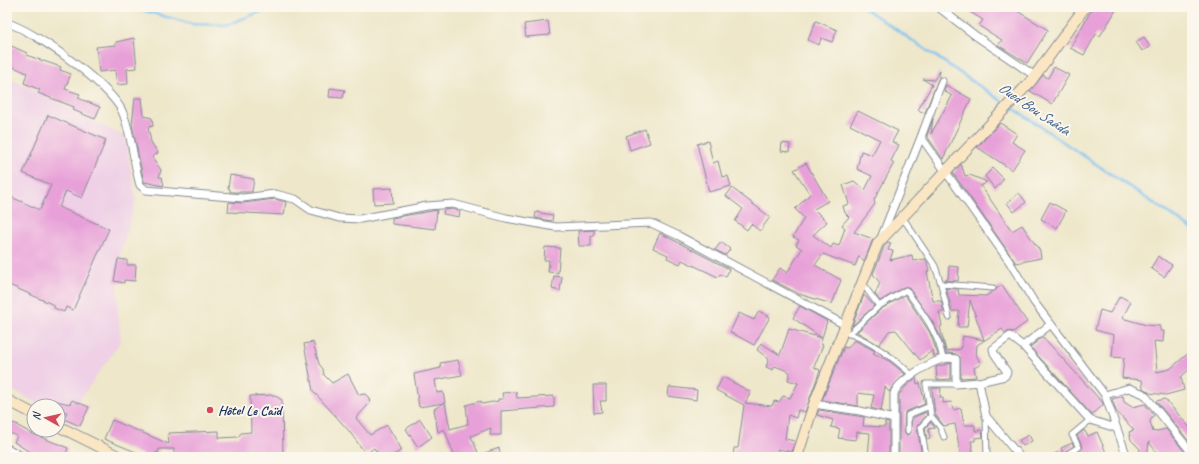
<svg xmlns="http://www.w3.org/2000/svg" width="1199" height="464" viewBox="0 0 1199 464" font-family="Caveat,sans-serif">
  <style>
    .built { fill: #efd0e6 }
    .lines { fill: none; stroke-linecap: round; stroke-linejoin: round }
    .stream { stroke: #7ac0f1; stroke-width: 2.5 }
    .building { fill: #e8a1d8 }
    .pedestrian-casing { stroke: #848b94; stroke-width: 7 }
    .minor-casing { stroke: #848b94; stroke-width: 9 }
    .secondary-casing { stroke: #848b94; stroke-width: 12 }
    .pedestrian { stroke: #fff; stroke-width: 5 }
    .minor { stroke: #fff; stroke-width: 7 }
    .secondary { stroke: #fbe6c4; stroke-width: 10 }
    .poi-dot { fill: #d1495b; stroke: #fbf7ec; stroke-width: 1.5 }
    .labels { text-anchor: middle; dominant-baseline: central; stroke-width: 4; stroke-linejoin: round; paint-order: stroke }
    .poi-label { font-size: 14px; font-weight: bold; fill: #1b2f5e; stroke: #fbf7ec; text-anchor: start }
    .water-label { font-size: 15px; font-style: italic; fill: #385a8a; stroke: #fbf7ec }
  </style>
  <rect width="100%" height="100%" fill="#fbf7ec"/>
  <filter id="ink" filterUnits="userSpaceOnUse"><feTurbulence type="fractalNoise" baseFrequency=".025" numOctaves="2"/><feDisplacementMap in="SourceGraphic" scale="8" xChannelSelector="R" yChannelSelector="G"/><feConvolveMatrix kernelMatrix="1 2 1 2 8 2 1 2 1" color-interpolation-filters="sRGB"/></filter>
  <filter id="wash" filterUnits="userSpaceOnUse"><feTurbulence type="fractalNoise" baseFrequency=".012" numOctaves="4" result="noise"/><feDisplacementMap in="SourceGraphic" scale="16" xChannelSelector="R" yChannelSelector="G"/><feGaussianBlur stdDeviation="0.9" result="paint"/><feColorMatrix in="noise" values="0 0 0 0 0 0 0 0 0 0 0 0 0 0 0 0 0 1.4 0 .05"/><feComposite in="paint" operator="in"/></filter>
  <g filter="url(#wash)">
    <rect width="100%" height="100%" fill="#eee7ca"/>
    <path class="built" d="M7,77L125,137L136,200L118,261V309L121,341L66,419L58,414V406H42L7,387Z"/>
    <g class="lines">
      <path class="stream" d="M138,7L142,10L192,24L227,25L272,7
        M863,7L1006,104
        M1010,106L1192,229"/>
    </g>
    <g id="blocks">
      <path class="building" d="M962,7H1011L1048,30L1027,63L998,45L1002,40L979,26L983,20Z
        M1093,7H1118L1100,36L1096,34L1084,55L1070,48Z
        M548,21L550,35L526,37L524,24Z
        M816,21L837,30L832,42L821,38L819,45L808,40Z
        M1144,37L1150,47L1142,51L1136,42Z
        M134,38L137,68L127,69L128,84L117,85L115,70L99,72L96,47L116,45V42Z
        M7,44L27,53L26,55L61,67L60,70L71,74L65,89L80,94L78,98L100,107L95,119L73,110L74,107L38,93L40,90L24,83L27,73L7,64Z
        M1054,67L1069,75L1052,104L1030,91L1043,75L1048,78Z
        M940,71L939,77L925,113L918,110L932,85L923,79L934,80Z
        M946,85L971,99L943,159L927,136L933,118L931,134L952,96L944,91Z
        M330,88L345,90L343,98L329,97Z
        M135,98H142L144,116L152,118L153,126L148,127L151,142L158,153L152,157L161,170L159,177H162L164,186L144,182L132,125Z
        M858,111L898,131L892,142L899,145L891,161L894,163L874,200L875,204L854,232L873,239L864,262L859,256L855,266L823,254L815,265L841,280L832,304L799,294L772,280L780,268L787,273L802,249L796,245L799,240L793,237L804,218L795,209L810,194L794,170L806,163L828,201L814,209L827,222L813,235L831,248L833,244L839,246L845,228L842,225L849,217L845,213L843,206L849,204L843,185L854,181L865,190L872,176L857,169L861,151L872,155L880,140L850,125Z
        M48,115L106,140L82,198L66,191L59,207L109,229L73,310L66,307L64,312L54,308V305L7,284V195L40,210L51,185L23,173Z
        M1000,123L1017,134L1012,142L1025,150L1012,170L977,147Z
        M645,129L650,143L630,150L626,136Z
        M708,141L713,163L718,161L722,177L728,176L731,186L709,192L697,144Z
        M782,143L790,144L789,152L781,151Z
        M961,164L965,176L970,175L987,182L981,186L1012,231L1022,225L1040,251L1041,258L1016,263L953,173Z
        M993,168L1004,179L995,189L985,176Z
        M230,175L254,179L252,192H230V189L228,188Z
        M392,188L393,203L374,204L373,189Z
        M732,188L770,217L760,231L751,224L747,230L735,221L743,209L726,196Z
        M1019,193L1026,202L1014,212L1007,203Z
        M275,199L286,202L284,215L228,212L229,202L243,203Z
        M1050,202L1066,211L1057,228L1041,219Z
        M453,209L460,211L459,217L443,214L444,210Z
        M437,210L435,229L392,224V218Z
        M536,212L553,215L552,221L535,218Z
        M594,230V236H591V246H579L578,231Z
        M660,233L729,269L726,277L720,274L718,277L682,260L680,264L667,258L668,255L653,248Z
        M721,242L730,249L726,255L715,250Z
        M888,242L891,243L888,250L893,251L890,260L912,255L913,261L925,259L927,262L929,271L927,272L933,301H941L944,312H939L942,326L940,327L946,351L961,349L963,336L984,340L970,300L967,327H958L959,311H952L946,288L958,289L959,295L986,296L1002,285L1027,322L1013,332L1010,331L1005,333L1002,329L977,345L976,355L981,364L974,368L976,377L961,378L960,357L956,354L946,353L941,338L932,321L908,287H904L880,301L875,294L880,283L873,274L884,247Z
        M545,247L560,248L558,273L548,272L549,260H544Z
        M1158,256L1172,265L1164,277L1151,268Z
        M118,259L127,260V265H136L135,281L124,280V283L114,281Z
        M949,266L959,267L958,281L944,280L948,279Z
        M554,276L562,277L560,291L552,289Z
        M864,295L874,306L852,326Z
        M905,295L930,333L938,355L934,357L933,350L920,360L896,330L889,331L879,345L857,332L881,309Z
        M1120,296L1131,302L1122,318L1146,325L1160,326V331H1164L1163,342L1154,341L1157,372L1170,369L1192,350V367L1181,377L1184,390L1166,395L1150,393L1143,388L1142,380L1122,378L1124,358L1112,357L1114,335L1095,330L1100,310L1110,313Z
        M800,306L827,321L822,338L793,318Z
        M759,311L770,317L754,345L730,332L739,313L754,320Z
        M789,329L822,338L821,344L823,345L814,367L820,370L805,412L798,410L796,418L788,415L785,439L795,441L792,452L778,449L777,457H733L734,448H738L744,405L716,390L723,377L751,392L745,403L772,406L774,401L779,402L783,396L790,398L798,383L788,380L790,372L775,366L773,370L766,367L769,359L757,350L761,343L780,355Z
        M1043,337L1103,403V405L1092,415L1030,347Z
        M854,340L875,351L873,353L889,361L905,374L893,386L889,392L885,387L881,411L871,408L874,395L858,393V406L822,400L844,347L848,348Z
        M313,342L319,364L323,369L324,375L332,383L348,374L359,395L365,394L369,398L370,403L356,418L370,435L387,425L402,450L390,457H380L374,448L366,454L349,431L313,391L304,344Z
        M458,360L462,375L435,380L437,393L443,392L450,429L468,424L466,405L481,401L482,404L498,401V399H503L502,393L516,392L517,398L554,396V407L501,411V435H490L491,428L471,436L479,455L499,448L501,457H455L444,429L438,432L434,409L444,403L419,407L414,374L441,368L440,363Z
        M951,363V379L937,380L936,367Z
        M916,378L917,384L920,383L925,404L905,412L904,431L906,435L910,434L912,418L926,412L927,415L917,426L922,457H899V395L905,387Z
        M593,385H606V401H600L602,412L594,413Z
        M669,387L697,390L696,400L668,396Z
        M932,388H941L940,398H943V403L951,402L953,410L961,408L964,425H975V431L982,430L983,437L975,438V441H971L974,457H961L955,424L944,426L935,414Z
        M274,395L282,400L283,457H174V449H159L158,453L156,452L153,457H148L104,439L112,420L169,444L168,433L219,431V438L238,437L241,433L251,432L250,396Z
        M1123,396L1124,402L1132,407L1145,404L1154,415L1150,421L1153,432L1166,429L1189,457H1160L1149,442L1147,457H1139L1140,449L1131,440L1129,432L1134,430L1116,411L1112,399Z
        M46,399L70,404L72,400L89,407L80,426L64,419L67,412L58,410V406H44Z
        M1165,399L1192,430V445L1156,401Z
        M819,410L864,417L863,426L885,427V422L889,423V457H868L870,433L857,432L856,440L838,438L840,429L831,427L833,420L817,415Z
        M420,419L432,437L418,447L406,429Z
        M7,421L19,425L18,426L33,434L68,448L65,457H45L28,451L14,442L17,436L7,432Z
        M931,422L935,428L928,429L930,439L927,440L925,428Z
        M1084,430L1088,436L1097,432L1108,457H1075L1074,455L1083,447L1077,436Z
        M1029,435L1032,441L1023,446L1019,440Z
        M1072,443L1074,446L1066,451L1065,457L1061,448Z"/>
    </g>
  </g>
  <g filter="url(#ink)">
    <use href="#blocks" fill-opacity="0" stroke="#848b94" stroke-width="1"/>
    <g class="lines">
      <defs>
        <path id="pedestrian" d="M903,218L935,266L941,284L949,317
          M862,283L879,306
          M941,284L993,288
          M848,333C871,342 894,358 912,375
          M849,334L879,306L906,290C922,312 938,332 943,359
          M986,416L987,457
          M908,431V415L930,406
          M944,437L940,427L931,416L926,384H956
          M926,456L921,427L931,416
          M1071,457L1069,453L1079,447L1072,435L1090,420"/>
        <path id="minor" d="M938,7L976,36L1035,76
          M7,23C34,30 110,85 122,111C132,134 133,161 140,185L146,190L243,198L275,194L295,199L311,210L339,218L360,219L427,206L453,204L506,218L556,227L651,223L679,236L845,325
          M921,137L1009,261L1034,302L1105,395L1127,457
          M881,238L921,137L942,81
          M1023,346L1051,324
          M979,382L986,416L1020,457
          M1105,395L1129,388L1144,394L1192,453
          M814,404L860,411L894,419
          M7,448L23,457
          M894,457V394C897,381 931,362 943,359C947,358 952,358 956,359V384L979,382L1005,376L1007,372L994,353L993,349L1010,336L1023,346L1090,420L1116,428
          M1057,457L1059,456"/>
        <path id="secondary" d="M7,400L34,414
          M58,426L120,457
          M797,457L814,404L878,243L1031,81L1085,7"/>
      </defs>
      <use href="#pedestrian" class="pedestrian-casing"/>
      <use href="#minor" class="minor-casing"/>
      <use href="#secondary" class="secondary-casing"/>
      <use href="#pedestrian" class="pedestrian"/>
      <use href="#minor" class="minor"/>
      <use href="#secondary" class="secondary"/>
    </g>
  </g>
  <circle class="poi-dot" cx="210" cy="410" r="4"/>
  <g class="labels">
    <g class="poi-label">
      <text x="218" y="410">Hôtel Le Caïd</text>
    </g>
    <g class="water-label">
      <text transform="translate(1034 109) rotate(34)">Oued Bou Saâda</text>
    </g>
  </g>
  <rect width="1199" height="464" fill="none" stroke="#fbf7ec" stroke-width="24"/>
  <g transform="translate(46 418) rotate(278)"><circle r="19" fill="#fbf7ec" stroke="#a1a7b3"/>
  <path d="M0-3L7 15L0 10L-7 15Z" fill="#d1495b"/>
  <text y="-6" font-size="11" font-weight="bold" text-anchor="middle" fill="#1b2f5e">N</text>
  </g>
</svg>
